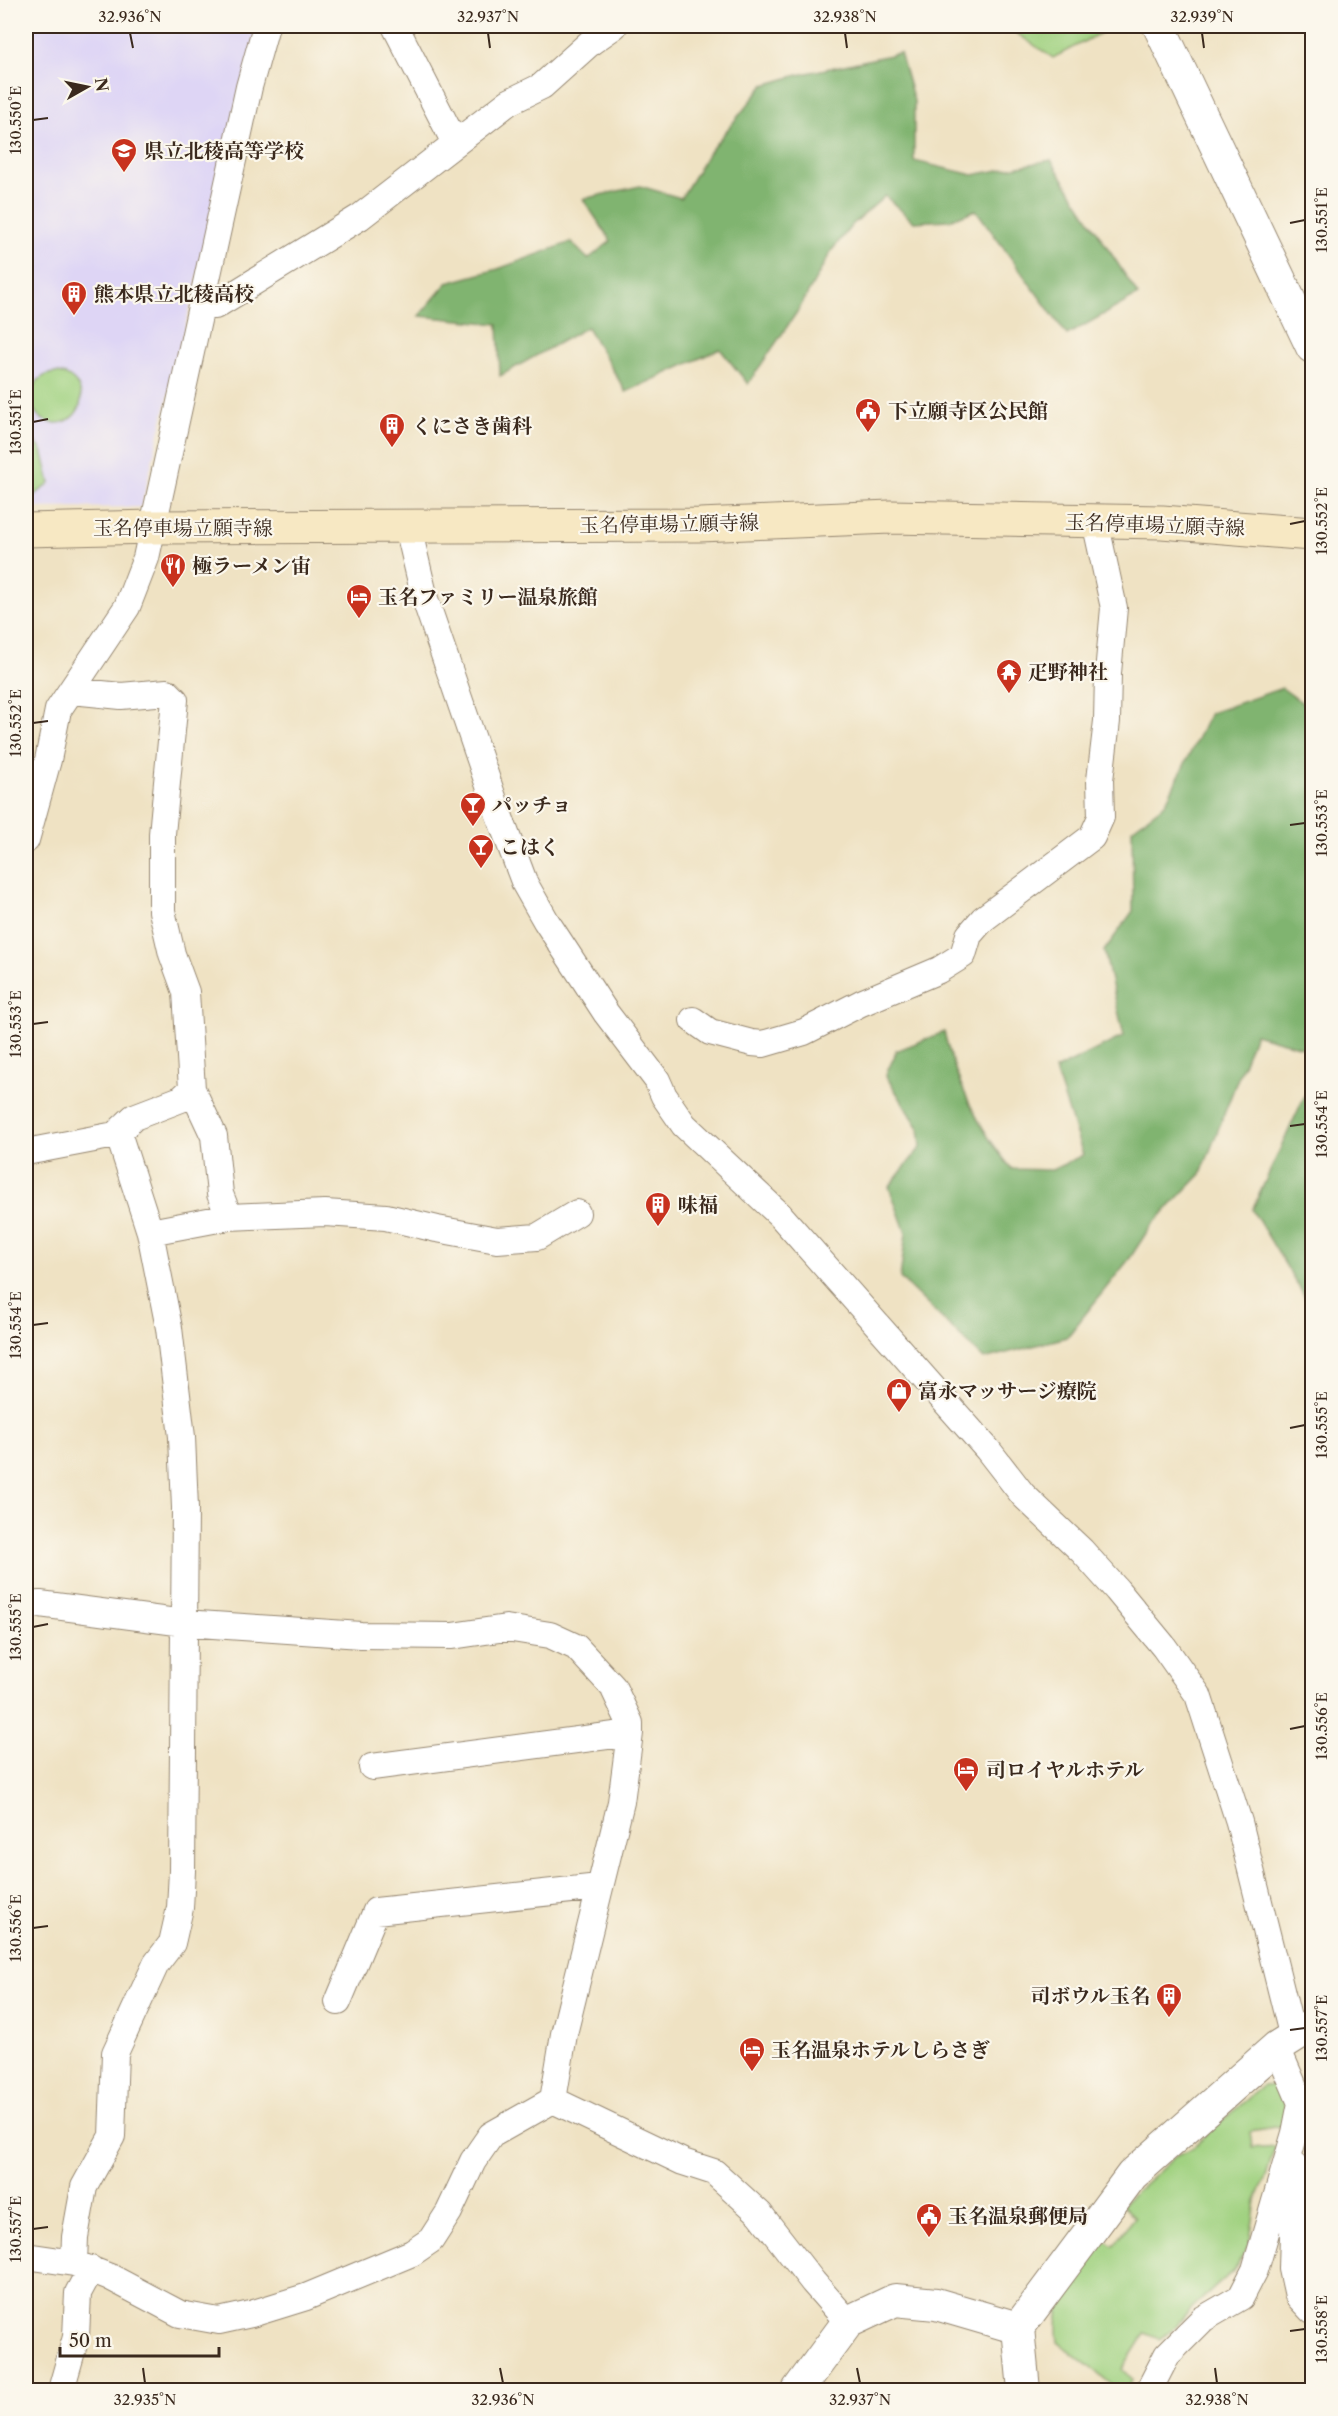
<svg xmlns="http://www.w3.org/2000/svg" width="1338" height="2416" viewBox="0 0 1338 2416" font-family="'Libre Caslon Text','Noto Serif JP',serif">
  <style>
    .built { fill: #ded5f5 }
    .green { fill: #a1d281; stroke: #6e7e50; stroke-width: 1.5 }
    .forest { fill: #80b46f; stroke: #5e6f46; stroke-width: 1.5 }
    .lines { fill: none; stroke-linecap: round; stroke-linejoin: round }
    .minor-casing { stroke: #958670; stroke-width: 28 }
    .tertiary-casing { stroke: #958670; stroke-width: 34 }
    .secondary-casing { stroke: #958670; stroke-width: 35 }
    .minor { stroke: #fff; stroke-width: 26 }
    .tertiary { stroke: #fff; stroke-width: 32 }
    .secondary { stroke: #f7e8c3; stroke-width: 33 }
    .ticks { fill: none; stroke: #3b2a1e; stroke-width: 2 }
    .labels { text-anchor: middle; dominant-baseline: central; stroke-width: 4.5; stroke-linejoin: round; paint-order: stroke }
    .poi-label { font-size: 20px; font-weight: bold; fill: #3b2a1e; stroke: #fbf7ec; text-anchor: start }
    .street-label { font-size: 20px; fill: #3b2a1e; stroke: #fbf7ec }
    .neatline { fill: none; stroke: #3b2a1e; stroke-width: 2 }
    .ticks-label { font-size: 15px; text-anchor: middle; fill: #3b2a1e }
  </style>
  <rect width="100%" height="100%" fill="#fbf7ec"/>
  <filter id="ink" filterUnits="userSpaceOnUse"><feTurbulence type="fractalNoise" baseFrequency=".0167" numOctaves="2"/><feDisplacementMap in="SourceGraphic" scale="12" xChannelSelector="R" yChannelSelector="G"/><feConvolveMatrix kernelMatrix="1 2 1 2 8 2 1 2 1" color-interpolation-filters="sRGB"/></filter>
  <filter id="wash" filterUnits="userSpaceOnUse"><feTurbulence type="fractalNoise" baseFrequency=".008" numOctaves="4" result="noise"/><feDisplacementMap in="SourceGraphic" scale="24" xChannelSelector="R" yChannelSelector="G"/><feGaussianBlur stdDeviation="1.35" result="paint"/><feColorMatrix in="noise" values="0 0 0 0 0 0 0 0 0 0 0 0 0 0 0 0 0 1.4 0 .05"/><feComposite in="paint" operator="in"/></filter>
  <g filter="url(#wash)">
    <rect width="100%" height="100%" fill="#efe2c3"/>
    <path class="built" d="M26,26H259L141,507L26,508Z"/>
    <path class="green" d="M1006,26H1114L1053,58Z
      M31 398a25 25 0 1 1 50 0a25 25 0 1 1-50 0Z
      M26,432L42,450L50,483L29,500H26Z
      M1276,2085C1286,2097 1287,2113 1282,2126L1250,2131L1252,2148L1275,2146L1266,2177L1256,2201L1249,2246L1233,2271L1193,2307L1172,2330L1160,2339L1145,2333L1122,2369L1132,2380L1128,2390H1119L1058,2342C1054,2312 1062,2303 1075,2278C1083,2264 1088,2250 1098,2236L1113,2246L1135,2217L1122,2205L1177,2155L1193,2148L1212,2129L1263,2086Z"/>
    <path class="forest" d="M900,53L914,101V161L973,175L1051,160L1138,295L1067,335L976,210L949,220L914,222L885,196L852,225L832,250L799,309L748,384L720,349L626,392L587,327L500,376L498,324L419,316L447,283L498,269L571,242L588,259L611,241L583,199L640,186L681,198L709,152L764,85L798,75Z
      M1282,688L1312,710V1050L1255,1034L1201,1174L1150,1227L1130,1258L1067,1337L984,1359L900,1278L906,1233L889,1187L921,1147L919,1128L886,1076C888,1066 894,1061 896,1051L944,1032C955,1080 980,1132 1012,1169L1052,1170L1083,1155L1055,1070L1124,1036L1104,951L1133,911L1132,829L1165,804L1210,713Z
      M1312,1080V1301L1308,1302L1252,1210Z"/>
  </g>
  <g filter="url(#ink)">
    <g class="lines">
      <defs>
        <path id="minor" d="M395,26L455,143
          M202,305L215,306L360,217L509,102L542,86L591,42L614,26
          M408,527L425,599L499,815L525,884L546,921L606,1013L657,1080L664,1096L684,1125L780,1215L988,1450L1023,1495L1082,1551L1117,1590L1164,1647L1198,1695L1239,1822L1293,2038
          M26,840L48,760L58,710L127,607L146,558L249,87L266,26
          M693,1020L710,1032L752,1043L763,1044L804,1032L861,1003L939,970L963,955L969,935L983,919L1092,837L1101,817L1100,780L1107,721L1108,673L1114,608L1095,521
          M192,1089L214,1136L220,1194L229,1217
          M26,1152L115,1135L134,1117L181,1099L192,1089L186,992L172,954L162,911V834L175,700L167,692L121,696L72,691
          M150,1232L229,1217L325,1213L386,1217L437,1229L497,1240L537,1237L577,1213
          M26,1605L40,1604L184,1623L361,1635L452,1636L506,1628L550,1635L576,1647L613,1687L630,1723V1733L621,1802L564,2034L553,2100
          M372,1767L630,1733
          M338,2002L376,1911L599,1887
          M553,2100L683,2162L714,2172L760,2214L813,2282L848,2322
          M1295,2165L1292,2269L1298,2296L1312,2311
          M26,2256L74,2263L110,2277L180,2314L219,2321L251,2314L306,2297L412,2253L431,2240L449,2212L473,2161L491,2135L553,2100
          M74,2263L75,2237L84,2187L112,2136L115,2053L156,1964L172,1943L180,1908L182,1871L185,1508L182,1437L169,1328L150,1232L121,1142L115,1135
          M61,2390L76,2337L78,2293L91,2269
          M1149,2390L1167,2355L1203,2319L1241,2297L1255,2270L1295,2133L1301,2103L1277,2047"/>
        <path id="tertiary" d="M1159,26L1312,347
          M1018,2328L1024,2390
          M798,2390L848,2322L895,2300L936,2304L1018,2328L1132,2175L1277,2047L1312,2025"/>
        <path id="secondary" d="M26,530L152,527L700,525L890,517L1162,522L1312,534"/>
      </defs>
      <use href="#minor" class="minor-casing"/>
      <use href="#tertiary" class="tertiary-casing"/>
      <use href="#secondary" class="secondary-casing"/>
      <use href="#minor" class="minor"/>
      <use href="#tertiary" class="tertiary"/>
      <use href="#secondary" class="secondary"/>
    </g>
  </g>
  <path class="ticks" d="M130,33L133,48M488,33L490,48M845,33L847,48M1202,33L1204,48M33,120L48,118M1290,223L1305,220M33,422L48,419M1290,524L1305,521M33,723L48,721M1290,825L1305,823M33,1024L48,1022M1290,1126L1305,1124M33,1325L48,1323M1290,1428L1305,1425M33,1627L48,1624M1290,1729L1305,1726M33,1928L48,1926M1290,2030L1305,2028M33,2229L48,2227M1290,2331L1305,2329M143,2368L145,2383M500,2368L503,2383M857,2368L860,2383M1215,2368L1217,2383"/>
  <defs>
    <symbol id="school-pin" viewBox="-11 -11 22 30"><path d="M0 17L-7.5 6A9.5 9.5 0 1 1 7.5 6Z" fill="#c8321e" stroke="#fbf7ec"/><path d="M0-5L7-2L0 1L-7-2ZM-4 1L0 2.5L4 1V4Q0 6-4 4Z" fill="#fff"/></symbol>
    <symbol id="building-pin" viewBox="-11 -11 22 30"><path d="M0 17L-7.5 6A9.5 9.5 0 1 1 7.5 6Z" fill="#c8321e" stroke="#fbf7ec"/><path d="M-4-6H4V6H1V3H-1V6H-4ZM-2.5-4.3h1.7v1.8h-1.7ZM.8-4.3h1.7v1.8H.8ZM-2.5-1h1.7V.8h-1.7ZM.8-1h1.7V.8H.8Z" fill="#fff"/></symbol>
    <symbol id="civic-pin" viewBox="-11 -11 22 30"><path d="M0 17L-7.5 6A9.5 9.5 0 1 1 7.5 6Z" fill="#c8321e" stroke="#fbf7ec"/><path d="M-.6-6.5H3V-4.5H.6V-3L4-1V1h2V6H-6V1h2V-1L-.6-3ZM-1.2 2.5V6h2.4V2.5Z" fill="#fff"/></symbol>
    <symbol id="restaurant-pin" viewBox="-11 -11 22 30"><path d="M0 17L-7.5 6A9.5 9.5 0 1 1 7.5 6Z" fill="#c8321e" stroke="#fbf7ec"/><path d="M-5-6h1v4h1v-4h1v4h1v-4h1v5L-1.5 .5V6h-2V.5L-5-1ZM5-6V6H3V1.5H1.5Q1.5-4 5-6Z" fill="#fff"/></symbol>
    <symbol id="hotel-pin" viewBox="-11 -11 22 30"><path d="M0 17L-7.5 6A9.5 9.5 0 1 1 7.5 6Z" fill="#c8321e" stroke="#fbf7ec"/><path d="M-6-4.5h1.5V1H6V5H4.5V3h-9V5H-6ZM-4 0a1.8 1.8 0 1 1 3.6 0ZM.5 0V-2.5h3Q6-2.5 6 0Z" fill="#fff"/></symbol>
    <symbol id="temple-pin" viewBox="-11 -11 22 30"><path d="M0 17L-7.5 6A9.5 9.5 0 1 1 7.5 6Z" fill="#c8321e" stroke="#fbf7ec"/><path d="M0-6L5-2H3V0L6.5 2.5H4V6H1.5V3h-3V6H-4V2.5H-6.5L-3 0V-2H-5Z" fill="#fff"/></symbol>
    <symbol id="bar-pin" viewBox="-11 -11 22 30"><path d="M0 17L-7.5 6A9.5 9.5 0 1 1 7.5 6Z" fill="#c8321e" stroke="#fbf7ec"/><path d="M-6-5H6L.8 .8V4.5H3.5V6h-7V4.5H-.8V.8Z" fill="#fff"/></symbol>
    <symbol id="shop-pin" viewBox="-11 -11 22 30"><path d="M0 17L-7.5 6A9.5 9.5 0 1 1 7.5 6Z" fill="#c8321e" stroke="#fbf7ec"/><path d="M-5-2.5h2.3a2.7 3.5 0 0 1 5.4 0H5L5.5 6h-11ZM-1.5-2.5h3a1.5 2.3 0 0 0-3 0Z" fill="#fff"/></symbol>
  </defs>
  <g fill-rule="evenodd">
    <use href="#school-pin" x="109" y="136" width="30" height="40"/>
    <use href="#building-pin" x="59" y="279" width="30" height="40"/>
    <use href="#civic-pin" x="853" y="396" width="30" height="40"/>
    <use href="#building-pin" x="377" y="411" width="30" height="40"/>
    <use href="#restaurant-pin" x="158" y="551" width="30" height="40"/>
    <use href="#hotel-pin" x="344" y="582" width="30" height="40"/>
    <use href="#temple-pin" x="994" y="657" width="30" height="40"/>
    <use href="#bar-pin" x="458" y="790" width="30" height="40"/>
    <use href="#bar-pin" x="466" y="832" width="30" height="40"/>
    <use href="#building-pin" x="643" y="1190" width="30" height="40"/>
    <use href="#shop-pin" x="884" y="1376" width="30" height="40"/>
    <use href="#hotel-pin" x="951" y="1755" width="30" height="40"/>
    <use href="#building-pin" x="1154" y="1981" width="30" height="40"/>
    <use href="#hotel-pin" x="737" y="2035" width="30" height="40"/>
    <use href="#civic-pin" x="914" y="2201" width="30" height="40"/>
  </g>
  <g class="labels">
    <g class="poi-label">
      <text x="144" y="151">県立北稜高等学校</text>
      <text x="94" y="294">熊本県立北稜高校</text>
      <text x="888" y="411">下立願寺区公民館</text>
      <text x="412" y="426">くにさき歯科</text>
      <text x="192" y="566">極ラーメン宙</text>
      <text x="378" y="597">玉名ファミリー温泉旅館</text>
      <text x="1028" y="672">疋野神社</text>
      <text x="492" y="805">パッチョ</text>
      <text x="500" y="847">こはく</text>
      <text x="678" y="1205">味福</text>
      <text x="918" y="1391">富永マッサージ療院</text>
      <text x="986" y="1770">司ロイヤルホテル</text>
      <text x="1150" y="1996" text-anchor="end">司ボウル玉名</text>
      <text x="771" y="2050">玉名温泉ホテルしらさぎ</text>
      <text x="948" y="2216">玉名温泉郵便局</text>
    </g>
    <g class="street-label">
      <text transform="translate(669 524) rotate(-1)">玉名停車場立願寺線</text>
      <text transform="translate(1155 525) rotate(2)">玉名停車場立願寺線</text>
      <text x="183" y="528">玉名停車場立願寺線</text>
    </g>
  </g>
  <rect width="1338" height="2416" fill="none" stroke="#fbf7ec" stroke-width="66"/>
  <g transform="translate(87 87) rotate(81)" stroke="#fbf7ec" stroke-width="4.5" paint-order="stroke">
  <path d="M0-4.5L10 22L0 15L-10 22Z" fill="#3b2a1e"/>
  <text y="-9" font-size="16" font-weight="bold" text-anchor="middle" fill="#3b2a1e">N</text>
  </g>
  <path d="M60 2347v9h159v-9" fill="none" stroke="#3b2a1e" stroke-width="3"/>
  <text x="69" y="2347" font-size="18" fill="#3b2a1e" stroke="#fbf7ec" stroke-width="4.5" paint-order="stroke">50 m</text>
  <rect x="33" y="33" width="1272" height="2350" class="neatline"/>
  <g class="ticks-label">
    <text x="130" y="22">32.936°N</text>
    <text x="488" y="22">32.937°N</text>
    <text x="845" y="22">32.938°N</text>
    <text x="1202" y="22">32.939°N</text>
    <text transform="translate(16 120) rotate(-90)" y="5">130.550°E</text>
    <text transform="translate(1322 220) rotate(-90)" y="5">130.551°E</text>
    <text transform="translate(16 422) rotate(-90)" y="5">130.551°E</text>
    <text transform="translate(1322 521) rotate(-90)" y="5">130.552°E</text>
    <text transform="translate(16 723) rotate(-90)" y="5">130.552°E</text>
    <text transform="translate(1322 823) rotate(-90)" y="5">130.553°E</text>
    <text transform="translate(16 1024) rotate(-90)" y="5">130.553°E</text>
    <text transform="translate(1322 1124) rotate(-90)" y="5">130.554°E</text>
    <text transform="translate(16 1325) rotate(-90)" y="5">130.554°E</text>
    <text transform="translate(1322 1425) rotate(-90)" y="5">130.555°E</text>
    <text transform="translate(16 1627) rotate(-90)" y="5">130.555°E</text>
    <text transform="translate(1322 1726) rotate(-90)" y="5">130.556°E</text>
    <text transform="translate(16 1928) rotate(-90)" y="5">130.556°E</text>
    <text transform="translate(1322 2028) rotate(-90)" y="5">130.557°E</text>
    <text transform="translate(16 2229) rotate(-90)" y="5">130.557°E</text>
    <text transform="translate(1322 2329) rotate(-90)" y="5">130.558°E</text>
    <text x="145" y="2405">32.935°N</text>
    <text x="503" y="2405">32.936°N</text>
    <text x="860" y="2405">32.937°N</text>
    <text x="1217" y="2405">32.938°N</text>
  </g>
</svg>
